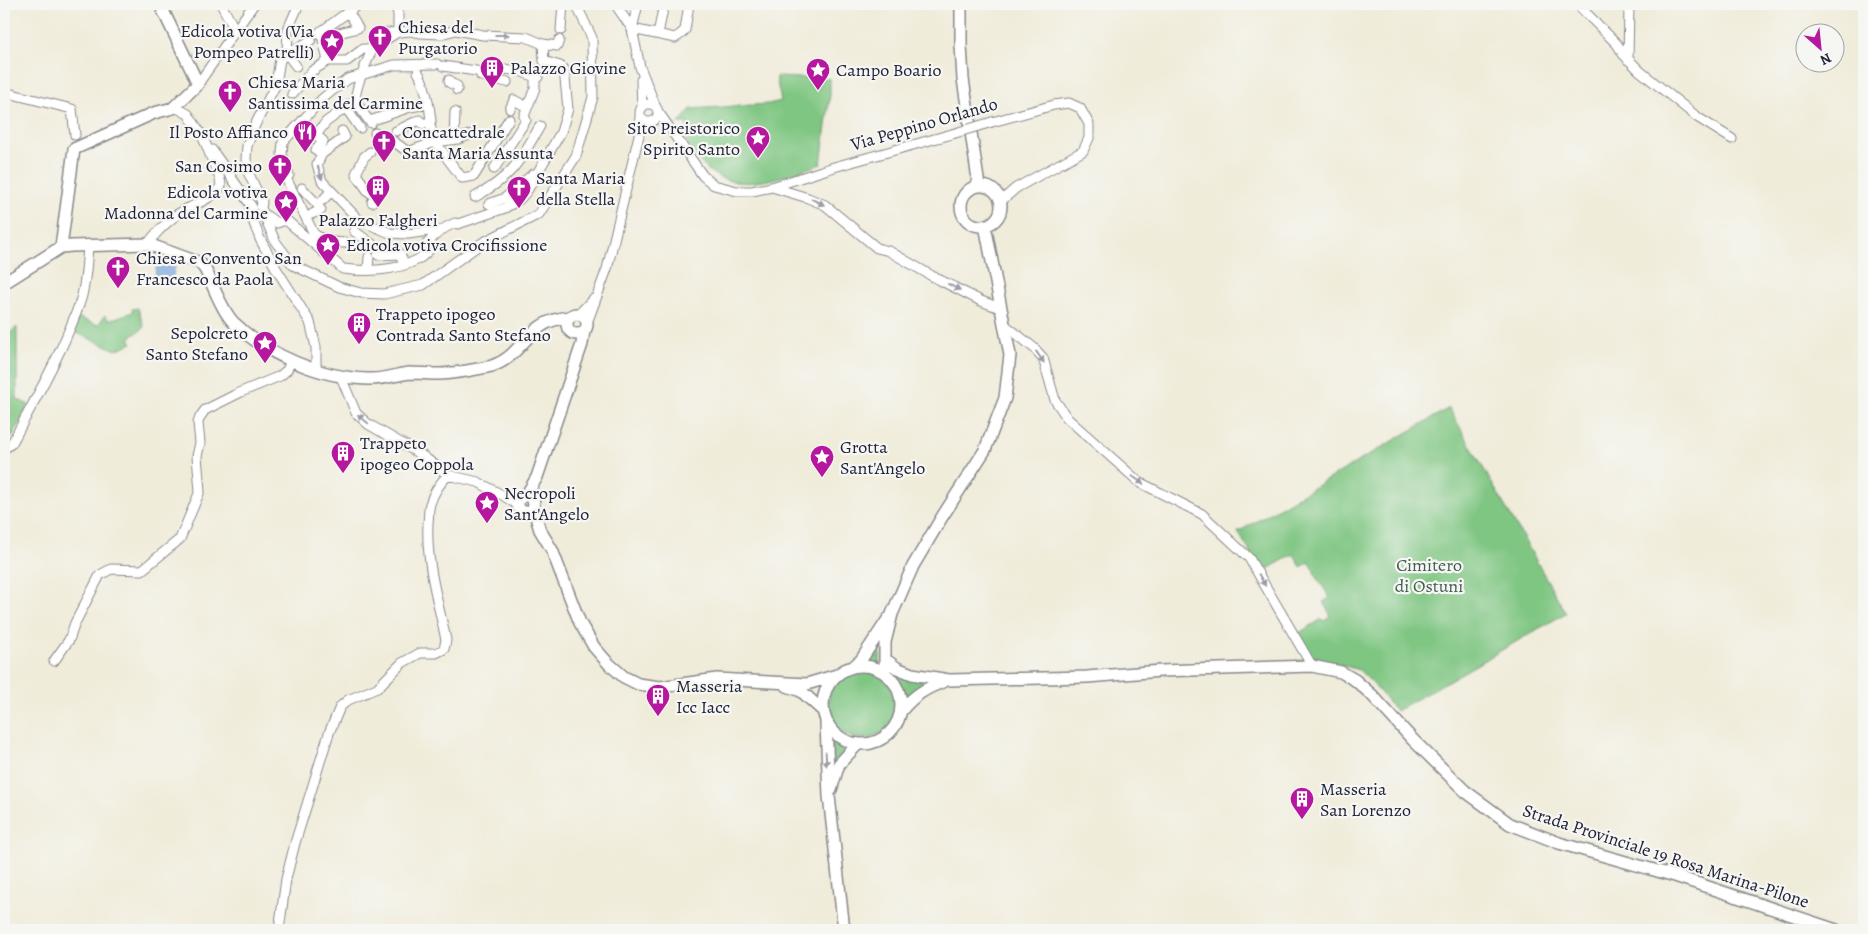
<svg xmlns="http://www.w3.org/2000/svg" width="1868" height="934" viewBox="0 0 1868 934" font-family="Alegreya,serif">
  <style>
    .green { fill: #7fc682; stroke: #50745e }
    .water { fill: #74a3de; stroke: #4b628c }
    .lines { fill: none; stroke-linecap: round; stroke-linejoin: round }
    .street-casing { stroke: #89878a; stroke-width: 11 }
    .secondary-casing { stroke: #89878a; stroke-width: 14 }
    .street { stroke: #fff; stroke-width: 9 }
    .secondary { stroke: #fff; stroke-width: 11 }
    .street-bridge-casing { stroke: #89878a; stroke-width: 11; stroke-linecap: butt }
    .street-bridge { stroke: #fff; stroke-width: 9 }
    .oneway { fill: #9c9ca7 }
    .labels { text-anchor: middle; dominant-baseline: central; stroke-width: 4.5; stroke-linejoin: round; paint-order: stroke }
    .poi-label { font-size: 18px; fill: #22223b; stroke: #f6f6f2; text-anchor: start }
    .street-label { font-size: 18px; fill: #22223b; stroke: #f6f6f2 }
    .park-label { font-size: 18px; fill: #435b54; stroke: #f6f6f2 }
  </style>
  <rect width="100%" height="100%" fill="#f6f6f2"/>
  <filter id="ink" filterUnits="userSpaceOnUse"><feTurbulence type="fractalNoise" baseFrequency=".02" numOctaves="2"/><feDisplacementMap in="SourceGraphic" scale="10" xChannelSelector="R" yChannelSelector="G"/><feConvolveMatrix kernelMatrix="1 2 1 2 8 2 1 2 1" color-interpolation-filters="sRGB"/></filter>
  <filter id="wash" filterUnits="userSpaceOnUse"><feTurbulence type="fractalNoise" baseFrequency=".0096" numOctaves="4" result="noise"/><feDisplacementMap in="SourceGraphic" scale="20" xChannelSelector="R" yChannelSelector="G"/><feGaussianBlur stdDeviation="1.12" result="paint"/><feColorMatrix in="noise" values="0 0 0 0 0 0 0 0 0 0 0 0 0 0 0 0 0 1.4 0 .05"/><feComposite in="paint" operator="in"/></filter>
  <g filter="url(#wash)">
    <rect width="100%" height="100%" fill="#f0ecda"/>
    <path class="green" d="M776,77L830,79V95L821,164C786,175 739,197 707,169C696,159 687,143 679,131H687V123H679L691,109L768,104L781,101Z
      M138,308L144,328L129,338L132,343L116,350L72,331L77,317L98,325L105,315L109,320L133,312L132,309Z
      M17,327V399L29,405L12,437L4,445V338Z
      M1449,408L1566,613L1396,711L1374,685L1359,670L1310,656L1297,634L1322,619L1324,621L1331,616L1323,602L1330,598L1315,574L1310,562L1301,567L1294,554L1262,572L1238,532Z
      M881,643L880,663L876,666L863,663Z
      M828 705a34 34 0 1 1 68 0a34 34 0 1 1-68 0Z
      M896,676L930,682L904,700V696L895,679Z
      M831,738L847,748L833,765Z"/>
    <path class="water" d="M157,263L175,266L172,280L155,277Z"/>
  </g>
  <g filter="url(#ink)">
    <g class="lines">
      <defs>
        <path id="street" d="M221,4L235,30
          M615,4L632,29L640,67L655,105
          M638,4L632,29L675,38L681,34L685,30L689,4
          M1577,4L1617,44L1623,54L1640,71L1697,117L1732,139
          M561,30L563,4
          M321,31L328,61H347L363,49H371
          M318,34L359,4
          M658,34L664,4
          M323,37L358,28L348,11
          M311,40L280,59L276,84L255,125L247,146L246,159L248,172L262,202L261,208L275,241L293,265L339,287L361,293L384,294L423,285L482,243L539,214L576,156L593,97L592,38L576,4
          M372,48L398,32V13L394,4
          M287,54L288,29L299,4
          M287,54L296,66
          M1628,60L1629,4
          M443,66L476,71L480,72L481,76L507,82
          M488,67L520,71L535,77
          M418,72C425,84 430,107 431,121L429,122L435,142L462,178L474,176L509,119
          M449,80L450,83L457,86V90
          M641,80L642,108
          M198,84L254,4
          M4,92L72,109L75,135
          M292,94L312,71L328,61
          M356,100L326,122L316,135L323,141L316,150L322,154L317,164L322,181L359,220L390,233L408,234L429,231L431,229
          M640 113a9 9 0 1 1 18 0a9 9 0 1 1-18 0Z
          M346,108L360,128
          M510,109L514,100L527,107
          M659,113L703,176L714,185L737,191H752L772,187L834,167L952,134
          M370,121L410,107L428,104
          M992,122L1054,105L1069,103L1080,108L1089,124V138L1083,151L1016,188L1000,202
          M371,123C366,117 359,108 356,100C353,90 374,45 379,34L410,31L421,33L441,34L456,30L483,35L526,37L543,44L557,46L559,40
          M396,131L419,120L423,124L429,122
          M375,133L381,145
          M454,139L455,112
          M377,147L389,138L408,152L435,142L458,139L472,134
          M212,150L252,207
          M370,152L364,157L356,174L368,191L376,197L372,202
          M322,154L345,137L342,131
          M494,169L526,120L524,116L535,88V77H538
          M772,187L808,198L825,205L877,248L889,251L932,276L981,301L1000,308
          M302,188L316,203L321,210L312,214
          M475,197C513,176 519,162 540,126
          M323,200L331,191
          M489,204L505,198L533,174H537
          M252,207L250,209V213L260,239L277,270L310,322L316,347V369
          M264,214L277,223L286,220L343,269C365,272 396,271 417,260C421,258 425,254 429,250L427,244C434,235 445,227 455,223L458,224L505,208L520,199L527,191L561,132L564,122L568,109L564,69L560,66L544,61L543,44
          M354,231L372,244L370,249
          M314,234L324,240L333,242
          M312,242L314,234L286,178L289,175L282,154L283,142L322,99L333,90L348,79L394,65L437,64
          M148,244C155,233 165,224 175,216C190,205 211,201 221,186L220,179L202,135L188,114L175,107
          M324,252L333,242L344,243L345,242
          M378,255L400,254L404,264
          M368,270L369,257
          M578,315L593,299
          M587,323L607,269L639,135L640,116
          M1004,324L1034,348L1043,358L1055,400L1067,418L1139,482L1202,514L1249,558L1312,666
          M341,377L356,413L368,424L420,454L448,475L478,482L504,496L519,506
          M4,449L12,443C36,397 65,348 81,299C86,282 87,263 88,245
          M54,661L69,640L75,623L100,575L111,569L142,570L180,539L200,491L197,456L200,443L198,423L200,417L205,410L241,392L280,376L287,370L291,361
          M279,930L286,879L295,843L329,733L340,707L348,700L377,688L402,663L420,653H436L444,649L446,640C438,601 426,564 428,523C429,517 428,510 430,504C433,494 440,483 448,475"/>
        <path id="secondary" d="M961,4V45L963,79L979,186
          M961 206a20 20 0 1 1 40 0a20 20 0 1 1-40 0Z
          M61,247L74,149L154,113L173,108L198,84L160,4
          M4,283L61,247L72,246L148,244L200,263L205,269C213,285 222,311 234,323C267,355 322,378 368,379C382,380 395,375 409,373C419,373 429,374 439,374C452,374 479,369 492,366C524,356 526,320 570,317
          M567 324a10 10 0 1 1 20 0a10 10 0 1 1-20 0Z
          M518 504a8 8 0 1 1 16 0a8 8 0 1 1-16 0Z
          M526,496L537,477L582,344L584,331
          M533,507L540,530L552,550L580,623L594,647L608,663L624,677L638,684L660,687L717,679L807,684L837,675
          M885,659L897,668L912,674L949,680L1087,677L1161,671L1312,666L1341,672L1355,680L1372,695L1413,740L1465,791L1510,824L1559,843L1675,876L1836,930
          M823 705a39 39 0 1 1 78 0a39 39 0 1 1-78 0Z
          M853,667L861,660L888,619
          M885,673V642L892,614L913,566L942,517L985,450L1005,398L1010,355L985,225
          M787,686L801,691L822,710
          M901,711C914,695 926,688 945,681
          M826,723L829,796L844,930
          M831,790L839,764L857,745"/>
      </defs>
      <use href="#street" class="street-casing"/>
      <use href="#secondary" class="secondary-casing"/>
      <use href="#street" class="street"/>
      <use href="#secondary" class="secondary"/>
      <defs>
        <path id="street-bridge" d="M952,134L992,122"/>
      </defs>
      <use href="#street-bridge" class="street-bridge-casing"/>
      <use href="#street-bridge" class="street-bridge"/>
    </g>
    <defs><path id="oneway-solid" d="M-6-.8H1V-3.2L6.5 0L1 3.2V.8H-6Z" transform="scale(1.25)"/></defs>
    <g class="oneway">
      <use href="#oneway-solid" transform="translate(502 35)"/>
      <use href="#oneway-solid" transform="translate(320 173) rotate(72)"/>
      <use href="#oneway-solid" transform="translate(818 202) rotate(25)"/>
      <use href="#oneway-solid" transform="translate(954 287) rotate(26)"/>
      <use href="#oneway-solid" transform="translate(1040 357) rotate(55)"/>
      <use href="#oneway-solid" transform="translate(363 419) rotate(-141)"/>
      <use href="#oneway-solid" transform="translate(1138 480) rotate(35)"/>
      <use href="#oneway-solid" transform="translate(1262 580) rotate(60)"/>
      <use href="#oneway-solid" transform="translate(826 759) rotate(87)"/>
    </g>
  </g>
  <defs>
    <symbol id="church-pin" viewBox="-11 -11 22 30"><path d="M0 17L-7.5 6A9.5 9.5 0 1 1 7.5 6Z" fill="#b5179e" stroke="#f6f6f2"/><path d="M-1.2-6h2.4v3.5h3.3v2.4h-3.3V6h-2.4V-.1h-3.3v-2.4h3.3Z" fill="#fff"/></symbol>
    <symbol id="sight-pin" viewBox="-11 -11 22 30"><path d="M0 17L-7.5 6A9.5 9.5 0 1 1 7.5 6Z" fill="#b5179e" stroke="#f6f6f2"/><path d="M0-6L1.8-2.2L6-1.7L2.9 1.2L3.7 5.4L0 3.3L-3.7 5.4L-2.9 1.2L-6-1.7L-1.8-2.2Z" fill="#fff"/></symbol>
    <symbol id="building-pin" viewBox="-11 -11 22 30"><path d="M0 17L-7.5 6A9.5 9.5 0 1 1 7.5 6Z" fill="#b5179e" stroke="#f6f6f2"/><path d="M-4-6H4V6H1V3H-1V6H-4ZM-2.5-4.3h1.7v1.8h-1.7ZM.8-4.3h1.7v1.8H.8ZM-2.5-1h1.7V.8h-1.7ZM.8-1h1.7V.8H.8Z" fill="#fff"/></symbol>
    <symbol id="restaurant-pin" viewBox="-11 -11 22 30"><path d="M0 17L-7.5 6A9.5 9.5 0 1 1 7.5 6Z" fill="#b5179e" stroke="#f6f6f2"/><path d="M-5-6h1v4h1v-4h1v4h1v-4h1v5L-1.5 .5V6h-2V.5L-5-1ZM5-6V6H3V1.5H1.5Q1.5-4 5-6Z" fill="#fff"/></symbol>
  </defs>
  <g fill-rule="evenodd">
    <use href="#church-pin" x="366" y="23" width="28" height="38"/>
    <use href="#sight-pin" x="318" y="27" width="28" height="38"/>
    <use href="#building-pin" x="478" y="54" width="28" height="38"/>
    <use href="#sight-pin" x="804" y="56" width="28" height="38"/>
    <use href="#church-pin" x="216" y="78" width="28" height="38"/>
    <use href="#restaurant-pin" x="291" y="118" width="28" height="38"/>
    <use href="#sight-pin" x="744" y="124" width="28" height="38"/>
    <use href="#church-pin" x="370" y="128" width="28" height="38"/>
    <use href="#church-pin" x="266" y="152" width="28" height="38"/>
    <use href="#building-pin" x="364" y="173" width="28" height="38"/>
    <use href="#church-pin" x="505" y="174" width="28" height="38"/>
    <use href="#sight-pin" x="272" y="188" width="28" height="38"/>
    <use href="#sight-pin" x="314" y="231" width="28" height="38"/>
    <use href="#church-pin" x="104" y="254" width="28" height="38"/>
    <use href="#building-pin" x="345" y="310" width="28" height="38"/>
    <use href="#sight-pin" x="251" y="329" width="28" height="38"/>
    <use href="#building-pin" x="329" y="439" width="28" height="38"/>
    <use href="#sight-pin" x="808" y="443" width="28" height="38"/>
    <use href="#sight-pin" x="473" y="489" width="28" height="38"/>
    <use href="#building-pin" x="644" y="682" width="28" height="38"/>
    <use href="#building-pin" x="1288" y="785" width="28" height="38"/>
  </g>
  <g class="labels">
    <g class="poi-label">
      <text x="398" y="27">Chiesa del<tspan x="398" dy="21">Purgatorio</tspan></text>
      <text x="314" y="31" text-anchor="end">Edicola votiva (Via<tspan x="314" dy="21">Pompeo Patrelli)</tspan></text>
      <text x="510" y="68">Palazzo Giovine</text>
      <text x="836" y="70">Campo Boario</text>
      <text x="248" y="82">Chiesa Maria<tspan x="248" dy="21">Santissima del Carmine</tspan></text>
      <text x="740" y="128" text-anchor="end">Sito Preistorico<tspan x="740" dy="21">Spirito Santo</tspan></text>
      <text x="288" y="132" text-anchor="end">Il Posto Affianco</text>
      <text x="402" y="132">Concattedrale<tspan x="402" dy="21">Santa Maria Assunta</tspan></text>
      <text x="262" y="166" text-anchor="end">San Cosimo</text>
      <text x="536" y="178">Santa Maria<tspan x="536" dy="21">della Stella</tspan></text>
      <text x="268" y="192" text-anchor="end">Edicola votiva<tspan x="268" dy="21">Madonna del Carmine</tspan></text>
      <text x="378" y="220" text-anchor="middle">Palazzo Falgheri</text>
      <text x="346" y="245">Edicola votiva Crocifissione</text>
      <text x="136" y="258">Chiesa e Convento San<tspan x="136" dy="21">Francesco da Paola</tspan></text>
      <text x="376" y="314">Trappeto ipogeo<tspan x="376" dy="21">Contrada Santo Stefano</tspan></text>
      <text x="248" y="333" text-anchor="end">Sepolcreto<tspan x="248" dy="21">Santo Stefano</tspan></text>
      <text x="360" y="443">Trappeto<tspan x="360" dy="21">ipogeo Coppola</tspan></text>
      <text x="840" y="447">Grotta<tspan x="840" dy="21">Sant'Angelo</tspan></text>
      <text x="504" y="493">Necropoli<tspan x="504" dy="21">Sant'Angelo</tspan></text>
      <text x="676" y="686">Masseria<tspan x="676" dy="21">Icc Iacc</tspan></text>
      <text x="1320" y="789">Masseria<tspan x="1320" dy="21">San Lorenzo</tspan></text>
    </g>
    <g class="street-label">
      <text transform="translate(924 124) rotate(-16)">Via Peppino Orlando</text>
      <text transform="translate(1666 856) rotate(18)">Strada Provinciale 19 Rosa Marina-Pilone</text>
    </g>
    <g class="park-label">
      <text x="1429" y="565">Cimitero<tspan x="1429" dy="21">di Ostuni</tspan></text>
    </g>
  </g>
  <rect width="1868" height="934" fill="none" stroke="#f6f6f2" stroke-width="20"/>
  <g transform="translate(1820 48) rotate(153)"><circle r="24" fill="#f6f6f2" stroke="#a1a1a9"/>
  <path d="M0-4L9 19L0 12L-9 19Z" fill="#b5179e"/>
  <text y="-8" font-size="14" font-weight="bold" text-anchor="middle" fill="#22223b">N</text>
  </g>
</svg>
